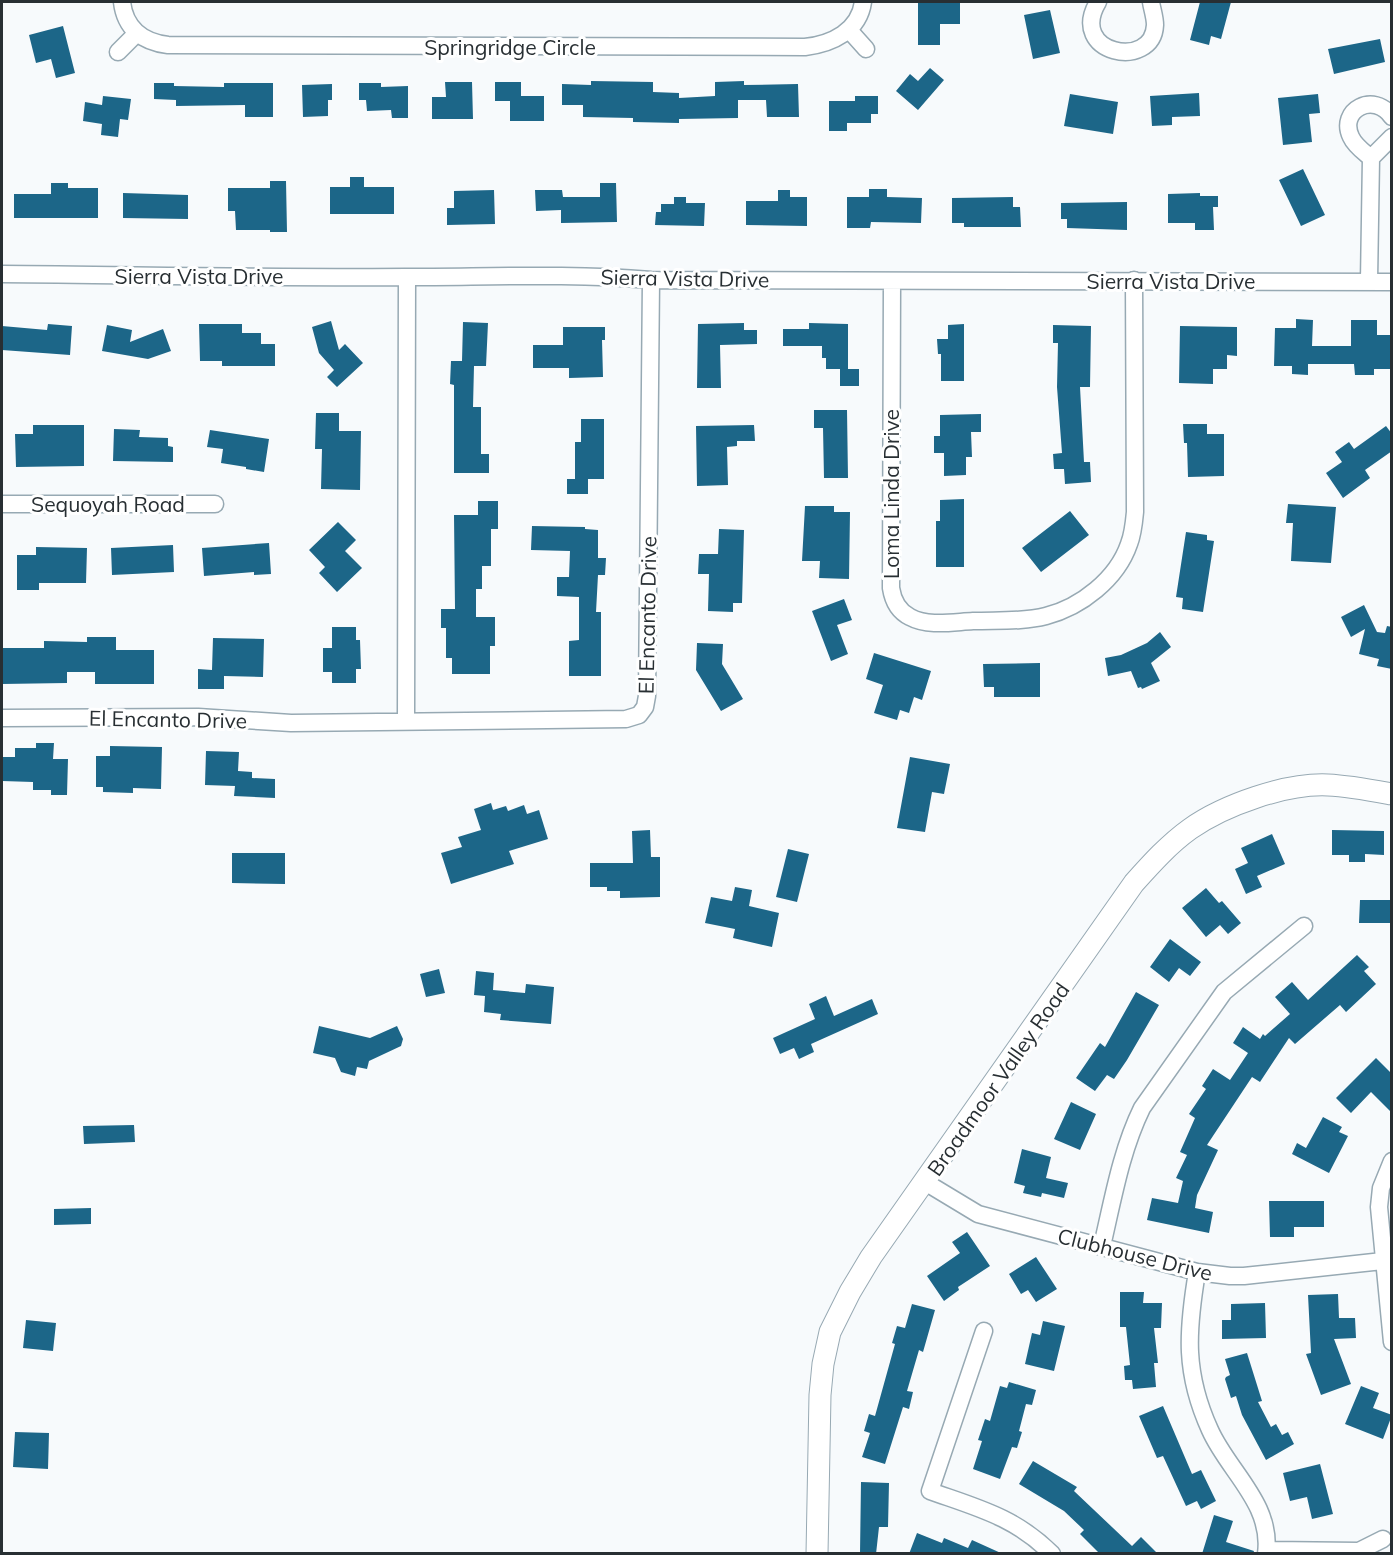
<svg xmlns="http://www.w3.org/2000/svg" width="1393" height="1555" viewBox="0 0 1393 1555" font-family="Mulish,sans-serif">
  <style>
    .building { fill: #1c6688 }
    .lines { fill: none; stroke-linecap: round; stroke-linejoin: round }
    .minor-casing { stroke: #97a9b3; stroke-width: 19 }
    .tertiary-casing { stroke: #97a9b3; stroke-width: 23 }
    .minor { stroke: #fff; stroke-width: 16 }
    .tertiary { stroke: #fff; stroke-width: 21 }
    .labels { text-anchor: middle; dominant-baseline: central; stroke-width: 6; stroke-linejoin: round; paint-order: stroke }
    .street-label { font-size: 21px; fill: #282f33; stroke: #fff }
  </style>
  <rect width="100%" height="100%" fill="#f7fafc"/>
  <path class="building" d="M918,2H960V24H940V45H918Z
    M1200,2H1231L1221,39L1211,36L1209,45L1190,40Z
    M1050,10L1060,53L1033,59L1024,15Z
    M63,26L75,73L56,78L51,59L36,63L29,35Z
    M1380,39L1385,62L1334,74L1328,49Z
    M930,68L944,80L918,110L896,91L910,74L918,81Z
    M591,81L653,82V92L679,93V98L715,96V82L744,81V85L798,84L799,117H767L766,100H738V118L679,119V123L633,122V118L583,117V105H562V84L591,85Z
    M445,82H472L473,119H432V97H446Z
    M495,82H521V96H544V121H510V101H495Z
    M154,83H174V86L224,87V83H273V117H245V105L176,106V100L154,99Z
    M359,83H381V87L408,86V118H392L391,110L367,111L366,100H359Z
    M332,84V100H328V116L303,117L302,85Z
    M1199,93L1200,116L1172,117V125L1152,126L1150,96Z
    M1070,94L1118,102L1113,134L1064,126Z
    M1318,94L1320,113L1309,114L1312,142L1283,145L1278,98Z
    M103,96L131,99L128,120L120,119L118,137L101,135L102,124L83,121L85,102L102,105Z
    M855,96H878V114H871V123H847V131H829V101H855Z
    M1303,169L1325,215L1301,226L1279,180Z
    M350,177H364V187H394V214H330V187H350Z
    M270,181H286L287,232H270V230H236L235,211H228V188H270Z
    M51,183H68V188H98V218H14V194H51Z
    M600,183H616L617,222L561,223V210L536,211L535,190H562L563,197H600Z
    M869,189H887V197L922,198L921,223L871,222L870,228H847V197H869Z
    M494,190L495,224L447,225V208H454V191Z
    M778,190H790V197H807V226L746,225V201H778Z
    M123,193L188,195V219L123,218Z
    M1200,193V196H1218V207H1213L1214,230H1195V223H1168V194Z
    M674,197H686V203H705L704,226L655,225L656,212H661V204H674Z
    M1013,197V207H1020L1021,227H964V223H952V198Z
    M1127,202V230L1067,228V219H1061V203Z
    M1296,319L1313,320L1312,346H1351V320H1377V335H1392V369H1374V375H1355L1354,364H1308V375L1292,374V366H1274L1275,328H1296Z
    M331,321L339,350L345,344L363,363L337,387L327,377L334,370L319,353L312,327Z
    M463,322L488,323L486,366H474L473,407H481V454H489V473H454V385L450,384L451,361H462Z
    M744,323V330H757V344L720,345L721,388H697L698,324Z
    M809,323L848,324V369H859V386H840V369H826V358H822V346H783V329H809Z
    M48,324L72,326L70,355L2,350V326L47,330Z
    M199,324H242V333H261V344H275V366H222V361H200Z
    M964,324V381H941V354H938L937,339H948V325Z
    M107,325L132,330L130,342L163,329L171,351L148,359L102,351Z
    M1053,325L1091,326L1090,387H1080L1084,462H1090L1091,482L1065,484L1064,469H1054L1053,454L1062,453L1057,387L1058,343H1053Z
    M1180,326L1237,327V356L1227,355V369H1213V384L1179,383Z
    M563,327H605V340H602L603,377L569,378V368H533V345H563Z
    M814,410H847L848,478H824L823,428H814Z
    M316,413H339V431H361L360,490L321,489L322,449H315Z
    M981,414V432H971L972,457H966V475L944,476V453H934V436H940V415Z
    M581,419H604V479H588V494H567V479H575V442H581Z
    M1183,424H1207V434H1224V476L1188,477L1187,443H1184Z
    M33,425H84V466L16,467L15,434H33Z
    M754,425L755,441H737V446L727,447L728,485L697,486L696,426Z
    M1386,426L1392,434V451L1365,470L1370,478L1343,498L1326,473L1342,462L1335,452L1349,442L1354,449Z
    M114,429L140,430L139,437L168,438V446L173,447V462L113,461Z
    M210,430L269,439L264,472L246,469V467L221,463L223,449L207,447Z
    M964,499V567H936V521H940V500Z
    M478,501H498V529H491V566H482V589H476V617H495V646H490V674H452V658H446V628H441V609H455L454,515H478Z
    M1288,504L1336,507L1331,563L1291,561L1293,523H1286Z
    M805,506H834V512H850L849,579L819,578L820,561H802Z
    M1070,511L1089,535L1041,572L1022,548Z
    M338,522L356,540L345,551L362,568L337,592L319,573L325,567L309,550Z
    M532,526L585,527V529L598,530V558H606L605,575H598L596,612H601V676H569V641L579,640V597L557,596V577H569L570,551L531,550Z
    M719,529L744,530L742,603H733V612L708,611L709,574H698L699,554H718Z
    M1186,532L1207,535V540L1214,541L1203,612L1182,609L1183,598L1176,597Z
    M269,543L271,574L254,575V572L204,576L202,548Z
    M173,545L174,572L112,575L111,548Z
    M36,547L87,548L86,583H39V590H17V555H36Z
    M844,599L852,620L837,625L848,654L831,661L812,611Z
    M1364,605L1377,632L1385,633L1387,626L1392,627V669L1377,666L1379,659L1359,654L1365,629L1351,637L1341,617Z
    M332,627H356V640H360L361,669H356V683H332V672H323V648H332Z
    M1160,632L1171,647L1151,663L1160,681L1142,689L1141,687L1138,688L1131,671L1108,676L1105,658L1121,655L1147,643Z
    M87,637H116V650H154V684H95V672H67V683L2,684V648H44V641L87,642Z
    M213,638L264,639L263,677L224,676V689H198V669L212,670Z
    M697,643L723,644L722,664L743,699L721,711L696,670Z
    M874,653L931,671L922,700L914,697L909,713L900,710L897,720L874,713L883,685L866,679Z
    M1040,663V697H994V687H984L983,664Z
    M36,743H54L53,759H68L67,795H51V790H33V782L2,781V757H15V748H36Z
    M110,746L162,747L161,789L133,788V793L103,792V787H96V756H110Z
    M206,751L239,752L238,771L252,772V778L275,779V798L234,796L235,786L205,785Z
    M910,757L950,764L944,794L932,792L925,832L897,828Z
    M491,803L493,810L506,806L508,811L524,805L527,814L539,810L548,839L509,851L514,864L451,884L441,853L462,847L458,837L481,830L474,809Z
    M650,830L651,857H660V897L620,898V891H607V887H590V863H633L632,831Z
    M1332,830L1384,831V855L1365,854V862H1349V855H1332Z
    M1272,834L1285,864L1257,876L1262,887L1246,894L1235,869L1248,863L1241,848Z
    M788,849L809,854L797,902L776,897Z
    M232,853H285V884L232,883Z
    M735,887L752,890L749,906L779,913L772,947L733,938L735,929L705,923L711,897L732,901Z
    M1206,888L1219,903L1222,901L1241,923L1228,934L1220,925L1206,937L1182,908Z
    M1360,900H1392V923H1359Z
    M1170,939L1201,962L1190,976L1179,968L1169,982L1150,967Z
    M1357,955L1369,967L1364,971L1376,984L1346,1012L1340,1005L1295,1044L1289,1038L1260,1082L1252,1077L1207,1145L1218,1150L1197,1195L1195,1208L1213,1212L1209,1233L1147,1220L1152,1198L1178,1203L1183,1181L1176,1178L1187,1155L1180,1152L1195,1118L1189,1114L1206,1089L1202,1086L1213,1069L1230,1080L1248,1053L1233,1043L1243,1027L1260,1039L1263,1034L1265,1036L1290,1014L1275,997L1292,982L1308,1000Z
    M439,969L445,993L426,997L420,974Z
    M476,971L494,973L493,990L525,993L526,984L554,987L551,1024L500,1020L501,1014L484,1012L485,996L474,995Z
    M1136,992L1159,1005L1127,1060L1114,1079L1107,1075L1095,1091L1076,1078L1100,1043L1105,1047Z
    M826,996L834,1016L872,999L878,1014L811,1044L814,1052L799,1059L794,1048L780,1054L773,1038L815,1019L809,1004Z
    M319,1026L370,1038L397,1026L403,1039L401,1046L369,1061L367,1069L357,1067L355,1076L341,1072L335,1058L313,1053Z
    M1376,1058L1392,1074V1113L1371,1092L1351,1113L1336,1098Z
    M1071,1102L1096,1114L1080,1150L1054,1139Z
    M1323,1117L1342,1127L1339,1132L1348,1136L1329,1173L1292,1154L1297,1143L1306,1148Z
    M134,1125L135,1142L84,1144L83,1126Z
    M1022,1149L1051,1157L1046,1178L1068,1183L1064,1198L1042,1193L1041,1197L1023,1193L1025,1186L1014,1183Z
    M1269,1201H1324V1227H1294V1237H1270Z
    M91,1208V1224L54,1225V1209Z
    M967,1232L990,1266L958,1287L959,1290L944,1301L927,1276L960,1253L952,1242Z
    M1036,1257L1057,1289L1036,1302L1028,1290L1021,1294L1009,1274Z
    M1120,1292H1144L1143,1303H1162L1161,1328H1154L1158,1363H1154L1156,1387L1133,1389L1132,1380H1125L1124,1366L1130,1365L1126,1327H1120Z
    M1338,1294L1339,1318H1355L1356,1338L1334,1339L1351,1384L1321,1395L1306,1354L1311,1353L1308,1295Z
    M1265,1303L1266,1338L1222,1339V1320H1231V1304Z
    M912,1304L935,1310L923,1352L919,1350L907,1391L913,1392L909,1409L903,1407L885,1464L862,1457L870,1433L864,1431L869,1414L875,1416L895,1344L892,1343L897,1326L905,1328Z
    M26,1320L56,1323L53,1351L23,1348Z
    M1043,1321L1065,1326L1054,1371L1025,1364L1032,1333L1040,1335Z
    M1247,1353L1262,1401L1258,1402L1271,1427L1276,1424L1282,1435L1288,1432L1294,1444L1266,1460L1242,1415L1236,1396L1231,1398L1225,1379L1226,1377L1230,1375L1225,1359Z
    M1009,1382L1036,1390L1032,1405L1026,1404L1019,1431L1022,1432L1017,1448L1012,1447L1000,1479L973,1469L982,1441L978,1440L985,1419L990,1421L1000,1386L1007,1388Z
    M1361,1386L1379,1393L1373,1408L1392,1415L1383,1439L1345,1424Z
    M1163,1406L1192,1474L1201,1470L1216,1501L1201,1509L1197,1501L1186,1506L1163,1456L1157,1458L1139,1416Z
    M15,1432L49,1433L48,1469L13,1467Z
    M1033,1461L1077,1487L1074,1491L1132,1546L1141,1537L1158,1554H1100L1080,1534L1084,1530L1064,1511L1019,1484Z
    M1320,1464L1333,1514L1312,1519L1307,1497L1290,1501L1283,1473Z
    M861,1482L889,1483L888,1527H879L876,1554H860Z
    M1214,1515L1233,1521L1226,1542L1254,1551L1253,1554H1202Z
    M917,1533L942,1543L944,1538L968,1548L972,1540L1003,1554H909Z"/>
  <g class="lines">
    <defs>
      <path id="minor" d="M122,2C125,28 142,42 168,45L805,47C832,44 859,31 863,2
        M1098,2C1067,54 1153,71 1155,25C1155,17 1152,9 1151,2
        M849,30L866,49
        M118,52L136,34
        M1371,158C1364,152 1355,146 1351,137C1338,110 1374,91 1392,117
        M2,274C136,275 271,278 406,277C488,277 569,273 651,280L1392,282
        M892,281L891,588C893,601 898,611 910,617C928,627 953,622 973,621C997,620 1023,622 1046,616C1081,607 1117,579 1129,544C1133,534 1134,523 1135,512L1134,280
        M1369,281L1371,158L1392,137
        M2,504H215
        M2,718L198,717L291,723L626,719L639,715L645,707L647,696L651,280
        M406,721L407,277
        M1392,1161L1381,1188L1379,1207L1392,1342
        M925,1182L978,1214L1197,1272L1230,1276H1244L1392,1260
        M1102,1246C1113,1199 1121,1151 1142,1108L1224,992L1304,926
        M1197,1272C1187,1332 1184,1373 1210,1430C1228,1471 1273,1504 1266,1554
        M984,1331L930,1491C978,1508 1015,1517 1052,1554
        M1267,1550L1359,1551L1383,1539"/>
      <path id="tertiary" d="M817,1554L820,1395L823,1364L830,1332L850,1292L871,1257L1134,883C1151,864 1169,844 1190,829C1224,805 1286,783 1328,785C1349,786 1370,790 1392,794"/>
    </defs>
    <use href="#minor" class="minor-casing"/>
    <use href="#tertiary" class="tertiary-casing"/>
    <use href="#minor" class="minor"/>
    <use href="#tertiary" class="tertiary"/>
  </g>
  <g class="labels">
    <g class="street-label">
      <text x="510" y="47">Springridge Circle</text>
      <text x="199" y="276">Sierra Vista Drive</text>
      <text transform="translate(685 278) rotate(1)">Sierra Vista Drive</text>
      <text x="1171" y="281">Sierra Vista Drive</text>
      <text transform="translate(891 494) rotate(-90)">Loma Linda Drive</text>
      <text x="108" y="504">Sequoyah Road</text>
      <text transform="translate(647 615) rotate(-89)">El Encanto Drive</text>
      <text transform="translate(168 719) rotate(1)">El Encanto Drive</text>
      <text transform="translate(998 1079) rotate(-55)">Broadmoor Valley Road</text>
      <text transform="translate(1135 1254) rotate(14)">Clubhouse Drive</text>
    </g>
  </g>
  <rect width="1393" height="1555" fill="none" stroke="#282f33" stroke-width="6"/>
</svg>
